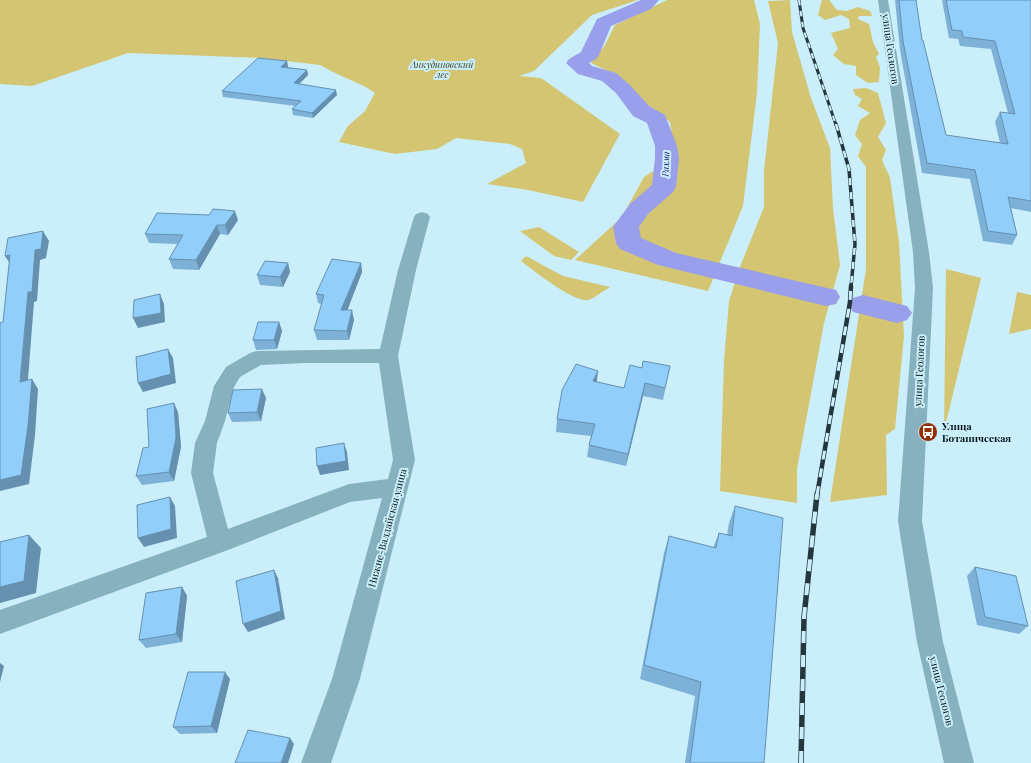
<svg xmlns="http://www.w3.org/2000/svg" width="1031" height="763" viewBox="0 0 1031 763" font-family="'Playfair Display',serif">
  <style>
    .green { fill: #d3c572 }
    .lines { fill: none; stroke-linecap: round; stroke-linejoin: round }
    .river { fill: #9a9feb; fill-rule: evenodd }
    .street { fill: #87b1bf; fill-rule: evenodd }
    .rail-far3-casing { stroke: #24373d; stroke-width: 3 }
    .rail-far2-casing { stroke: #24373d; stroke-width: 3.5 }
    .rail-far1-casing { stroke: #24373d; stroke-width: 4.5 }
    .rail-casing { stroke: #24373d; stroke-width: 5.5 }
    .rail-far3 { stroke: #caeffb; stroke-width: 2; stroke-dasharray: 5.5; stroke-linecap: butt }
    .rail-far2 { stroke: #caeffb; stroke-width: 2.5; stroke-dasharray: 7; stroke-linecap: butt }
    .rail-far1 { stroke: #caeffb; stroke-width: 3; stroke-dasharray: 9; stroke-linecap: butt }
    .rail { stroke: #caeffb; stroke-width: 4; stroke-dasharray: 12; stroke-linecap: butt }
    .wall { fill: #7db1d7 }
    .shaded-wall { fill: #6690af }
    .building { fill: #91cefa; stroke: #6690af }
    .labels { text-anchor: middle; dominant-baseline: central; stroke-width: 4; stroke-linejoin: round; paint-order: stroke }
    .far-park-label { font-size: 9px; font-style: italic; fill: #3e3812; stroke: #caeffb }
    .far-water-label { font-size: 9px; font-style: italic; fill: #25196f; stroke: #caeffb }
    .street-label { font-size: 10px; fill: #011015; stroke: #caeffb }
    .poi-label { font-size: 10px; font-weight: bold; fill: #011015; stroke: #caeffb; text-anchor: start }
  </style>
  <rect width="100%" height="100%" fill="#caeffb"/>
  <path class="green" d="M0,0H638L592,15L534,71L519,76L541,78L620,134L583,202L528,190L487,184L526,163L522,149L510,144L456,138L437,149L395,154L339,142L348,126L365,111L375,93L366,87L337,74L320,65L261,58L128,53L32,86L0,84Z
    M667,0H754L760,24L757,93L743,206L708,291L575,260L622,217L644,177L675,157L670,122L651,108L620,77L591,63L605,45L615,25Z
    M790,0L792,32L811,98L830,148L833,208L840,265L824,323L797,469V503L720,491L724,360L729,301L740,267L764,207V171L778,43L768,1Z
    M822,0H829L837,10L847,11L858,7L870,11L872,16H859L858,19L869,24L873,42L879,54L876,57L880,67L879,82L868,83L856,75V66L844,64L833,55L838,49L831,33L850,28L849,19L841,15L825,20L818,15Z
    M866,88L878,93L886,123L878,137L886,150L882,160L890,178L899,242L904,336L895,429L886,435L887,495L830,502L866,269V167L858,156L862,144L855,135L860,120L870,113L858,106L862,99L855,95L853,89Z
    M539,227L579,252L571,260L554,256L520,231Z
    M526,256L563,276L610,287C603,291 595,298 588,300C574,303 533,270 521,261Z
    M946,269L981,278L944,431Z
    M1017,292L1031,295V329L1009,334Z"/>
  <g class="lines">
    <path class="river" d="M641,0H659L651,9L611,26L599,55L596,59L589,63L592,66L616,73L630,85L649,106L665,115L677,146L679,158L676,187L673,192L648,214L639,227L641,238L676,253L836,290L840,297L836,304L826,306L658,265L620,249L616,243L613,227L630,204L652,185L655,158V146L647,123L633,116L616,93L602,81L578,74L566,63L569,59L581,52L597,19Z
      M863,295L907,306L912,313L907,320L897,323L853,312L849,305L853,298Z"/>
    <path class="street" d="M878,0H888L929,252L933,288L922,521L943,642L974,763H944L917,642L898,521L915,288L913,252Z
      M422,212L428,214L430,217L416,270L398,356L415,460L360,679L331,763H301L332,679L382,498L350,502L228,550L0,634V610L207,537L191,473L195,443L205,421L214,386L226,367L250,353L257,351L380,349L398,270L414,217L416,214ZM306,363H379L393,460L388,479L349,484L228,529L213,473L217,443L225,421L234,387L240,377L261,365Z"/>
    <defs>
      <path id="rail-far3" d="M799,0L803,28L836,125"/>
      <path id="rail-far2" d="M836,124L849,169L855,244L851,287"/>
      <path id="rail-far1" d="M817,495L850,302L851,286"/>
      <path id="rail" d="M801,763L804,617L817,494"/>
    </defs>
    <use href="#rail-far3" class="rail-far3-casing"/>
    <use href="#rail-far2" class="rail-far2-casing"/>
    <use href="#rail-far1" class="rail-far1-casing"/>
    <use href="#rail" class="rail-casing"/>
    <use href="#rail-far3" class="rail-far3"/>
    <use href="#rail-far2" class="rail-far2"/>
    <use href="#rail-far1" class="rail-far1"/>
    <use href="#rail" class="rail"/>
  </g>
  <path class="wall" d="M895,0H916L922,40L946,135L1000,143L995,122L1000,112L1008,113L991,49L960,46L958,39L949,38L942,0H1031V212L1011,208L1017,235L1012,245L983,241L970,179L922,173L900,50Z
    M287,61L288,67H287L307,70L308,75L299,84L337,95L313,118L293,115L292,109L296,106L223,97L222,91Z
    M238,220L228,235L220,234L199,270L173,269L169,259L178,244L149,243L145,234Z
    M288,263L290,272L283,287L260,285L257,275Z
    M361,263L362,272L347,310L354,320L349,340H317L314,330L322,304L318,303L316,294Z
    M279,322L282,331L277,349L256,350L253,340Z
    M670,366L663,400L643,396L626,466L587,457L589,445L591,436L556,432L557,419L598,371L597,382L624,388L642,368Z
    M266,398L261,421L232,422L228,413Z
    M178,412L181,447L174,481L142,485L136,476L149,447Z
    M735,506L764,763H685L695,696L640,679L664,553L669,536L713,548L719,533L727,535L729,523Z
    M975,567L1028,626L1019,634L977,625L967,576Z
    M182,587L187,596L182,642L146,648L139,640Z
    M230,679L217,733L180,734L173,727Z"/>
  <path class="shaded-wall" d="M287,61L288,67L282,72L281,67Z
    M307,70L308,75L295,88L294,83Z
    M336,90L337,95L313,118L312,113Z
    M235,211L238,220L228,235L225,225Z
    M217,225L220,234L199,270L196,260Z
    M43,231L49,241L46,258L40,260L37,301L34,302L27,392L20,382L28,292L35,250Z
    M10,255L11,265L5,256Z
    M288,263L290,272L283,287L280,277Z
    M361,263L362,272L344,319L341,310Z
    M160,294L164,304L165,322L138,328L133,318Z
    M352,310L354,320L349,340L347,331Z
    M279,322L282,331L277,349L274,340Z
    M168,349L173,358L176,383L143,392L138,383Z
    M598,371L596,384L593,381Z
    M32,379L38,389L35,435L29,484L0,491V480Z
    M645,383L643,396L626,466L628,454Z
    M262,389L266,398L261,421L257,412Z
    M174,403L178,412L181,447L174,481L169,472Z
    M344,443L347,452L349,470L320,475L317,466Z
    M170,497L175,506L177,538L144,547L138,538Z
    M29,535L41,548L36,593L0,603V587Z
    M274,570L278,578L285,619L248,632L243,624Z
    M182,587L187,596L182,642L176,634Z
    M0,663L4,666L0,682Z
    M225,672L230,679L217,733L211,726Z
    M290,738L294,744L288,763H281Z"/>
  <path class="building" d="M899,0H916L922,40H923L946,135L1008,144L1000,112L1015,114L995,41L963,37L962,31L952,30L946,0H1031V201L1008,197L1017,235L988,231L975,170L927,163L903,41Z
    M258,58L287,61L281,67L307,70L294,83L336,90L312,113L292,109L301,101L222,91Z
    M213,209L235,211L225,225H217L196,260L169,259L183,235L145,234L157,213L209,215Z
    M43,231L41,249L35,250L32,292H28L20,382L32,379L28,426L21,475L0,480V323L3,322L10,255L5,256L8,238Z
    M332,259L361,263L341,310H352L347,331L314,330L324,295L316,294Z
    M265,261L288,263L280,277L257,275Z
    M160,294L161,313L133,318L134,300Z
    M258,322H279L274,340H253Z
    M168,349L171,374L138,383L136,357Z
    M643,361L670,366L665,388L645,383L628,454L589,445L595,424L557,419L562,390L576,364L598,371L593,381L624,388L630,365L642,368Z
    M262,389L257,412L228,413L233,390Z
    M174,403L176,438L169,472L136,476L143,448L149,447L147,409Z
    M344,443L346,461L317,466L316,448Z
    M170,497L171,529L138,538L137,505Z
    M735,506L783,518L764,763H690L701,682L644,665L669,536L716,548L719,533L732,536Z
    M29,535L24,581L0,587V542Z
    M975,567L1016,576L1028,626L985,617Z
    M274,570L281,611L243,624L236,581Z
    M182,587L176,634L139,640L146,593Z
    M188,672H225L211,726L173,727Z
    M248,730L290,738L281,763H235Z"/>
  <defs>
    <symbol id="bus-disc" viewBox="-11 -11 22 22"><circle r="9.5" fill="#943000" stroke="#caeffb"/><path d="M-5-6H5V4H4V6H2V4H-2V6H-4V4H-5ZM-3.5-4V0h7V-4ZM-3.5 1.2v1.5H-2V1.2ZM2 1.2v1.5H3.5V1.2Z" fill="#fff"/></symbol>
  </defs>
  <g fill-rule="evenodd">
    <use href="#bus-disc" x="917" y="421" width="22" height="22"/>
  </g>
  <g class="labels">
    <g class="far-park-label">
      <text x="442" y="64">Анкудиновский<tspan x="442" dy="10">лес</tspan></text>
    </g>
    <g class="far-water-label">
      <text transform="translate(665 164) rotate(-88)">Рахма</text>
    </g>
    <g class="street-label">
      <text transform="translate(891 49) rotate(82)">улица Геологов</text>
      <text transform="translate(919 371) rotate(-87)">улица Геологов</text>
      <text transform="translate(387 528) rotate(-75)">Нижне-Валдайская улица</text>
      <text transform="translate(942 691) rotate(76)">улица Геологов</text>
    </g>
    <g class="poi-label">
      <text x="942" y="426">Улица<tspan x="942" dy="12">Ботаническая</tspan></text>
    </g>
  </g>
</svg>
